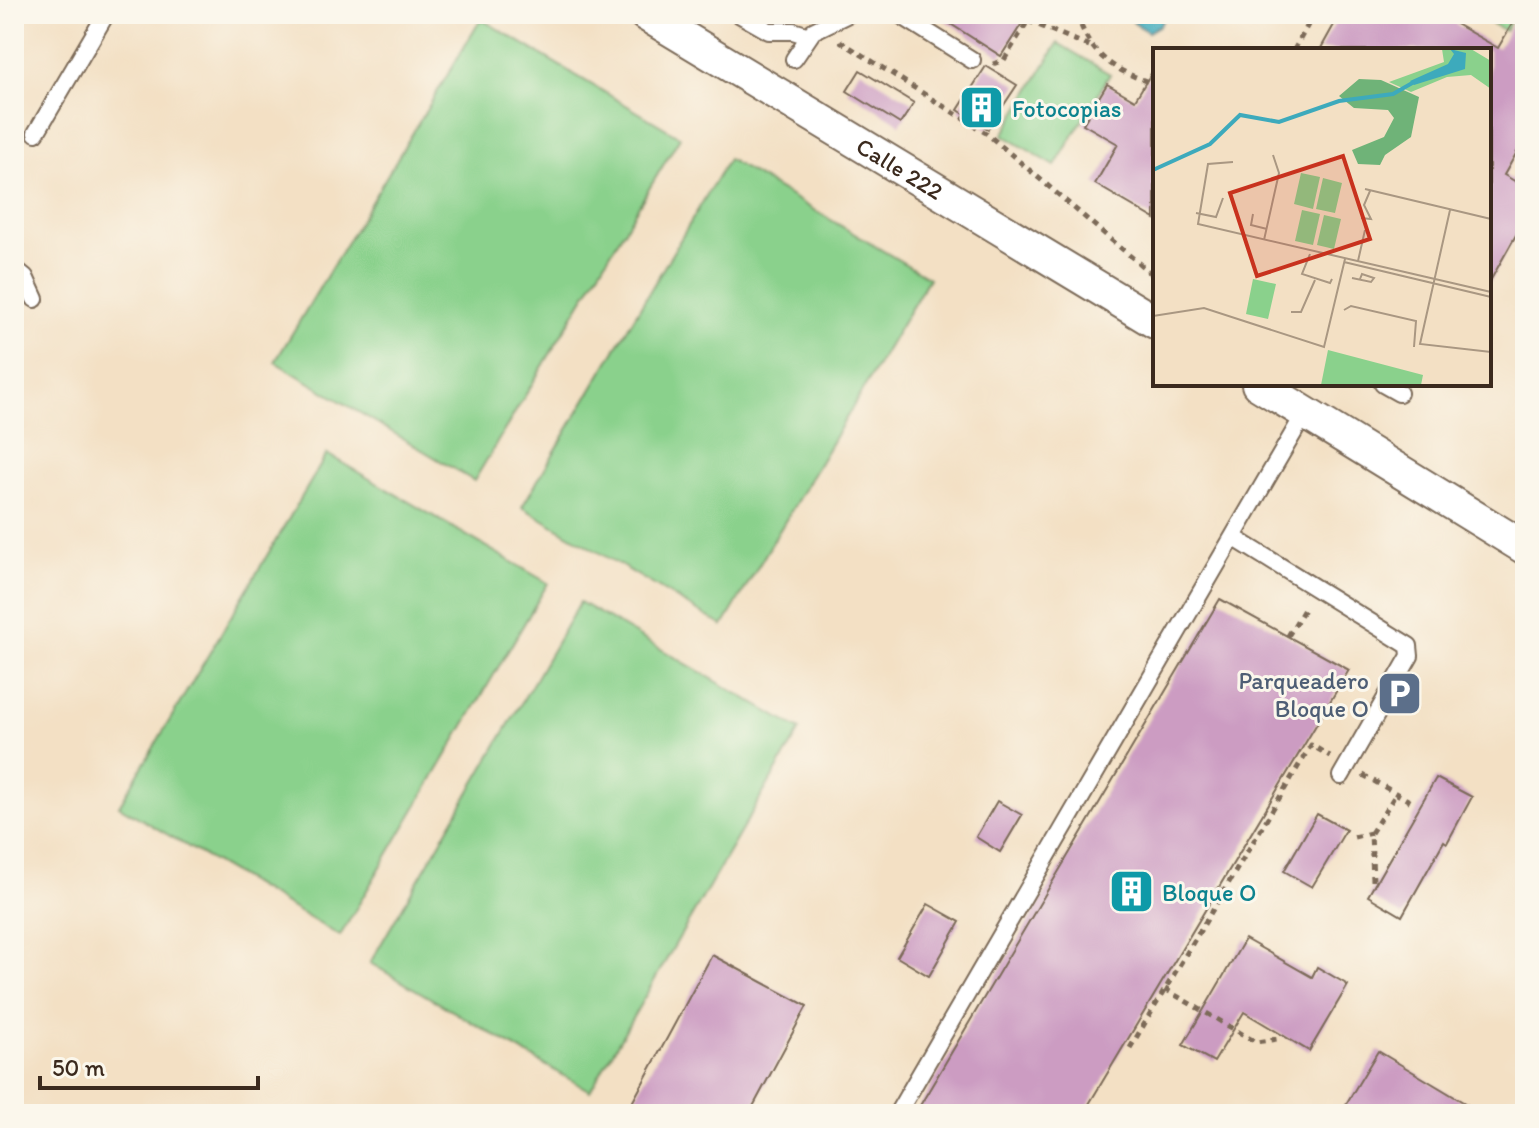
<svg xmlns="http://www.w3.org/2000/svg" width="1539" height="1128" viewBox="0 0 1539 1128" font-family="Itim,sans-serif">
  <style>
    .green { fill: #8ad18c; stroke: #627e55; stroke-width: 2 }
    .water { fill: #3daabc; stroke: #3c6a6d; stroke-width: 2 }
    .building { fill: #cc9cc2 }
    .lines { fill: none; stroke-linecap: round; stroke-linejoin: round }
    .lane-casing { stroke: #7b6a58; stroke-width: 20 }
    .street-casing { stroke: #7b6a58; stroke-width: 36 }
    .path { stroke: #7b6a58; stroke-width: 5; stroke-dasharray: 6 6; stroke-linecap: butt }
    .lane { stroke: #fff; stroke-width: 16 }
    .street { stroke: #fff; stroke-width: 32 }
    .labels { text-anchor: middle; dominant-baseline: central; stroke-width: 6; stroke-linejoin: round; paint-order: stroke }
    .culture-label { font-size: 24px; fill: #0d838f; stroke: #fbf7ec; text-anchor: start }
    .street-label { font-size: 24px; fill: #3b2a1e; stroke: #fbf7ec }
    .service-label { font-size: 24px; fill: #4e5e75; stroke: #fbf7ec; text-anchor: end }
    .inset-river { fill: none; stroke: #3daabc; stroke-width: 4 }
    .inset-road { fill: none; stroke: #a99782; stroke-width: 2 }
    .view { fill: #c8321e; fill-opacity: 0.15; stroke: #c8321e; stroke-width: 4 }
    .inset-edge { fill: none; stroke: #3b2a1e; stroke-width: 4 }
  </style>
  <rect width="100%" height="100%" fill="#fbf7ec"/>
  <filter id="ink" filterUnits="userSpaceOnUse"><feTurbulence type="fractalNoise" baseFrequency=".0125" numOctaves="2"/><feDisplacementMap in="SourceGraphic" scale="16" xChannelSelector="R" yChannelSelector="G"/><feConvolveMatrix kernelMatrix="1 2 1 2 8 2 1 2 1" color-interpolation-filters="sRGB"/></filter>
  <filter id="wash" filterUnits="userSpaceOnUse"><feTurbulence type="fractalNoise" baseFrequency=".006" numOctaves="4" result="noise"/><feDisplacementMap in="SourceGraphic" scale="32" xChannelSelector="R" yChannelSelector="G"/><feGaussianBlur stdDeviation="1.8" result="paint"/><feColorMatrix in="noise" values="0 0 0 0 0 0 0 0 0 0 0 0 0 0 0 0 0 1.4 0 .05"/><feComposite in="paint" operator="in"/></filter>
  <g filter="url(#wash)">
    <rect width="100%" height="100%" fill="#f3e0c4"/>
    <path class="green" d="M1476,14H1515L1505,31Z
      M481,19L680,137L474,481L275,362Z
      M1058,43L1110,74L1055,166L1003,135Z
      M728,159L929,278L723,626L522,507Z
      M327,454L548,583L340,936L119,806Z
      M580,602L800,730L590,1091L370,963Z"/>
    <path class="water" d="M1128,14H1166L1160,25L1148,32L1134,23Z"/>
    <g id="blocks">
      <path class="building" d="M935,14H1028L1001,56Z
        M1340,14H1438L1498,48L1518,14H1525V138L1504,175L1525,187V219L1489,283V50H1320Z
        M986,66L1017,85L988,129L958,110Z
        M1155,67V219L1095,184L1118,144L1083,124L1107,84L1135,100Z
        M860,70L914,103L900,124L847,91Z
        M1220,599L1349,670L1083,1114H915Z
        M1436,778L1472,797L1447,843L1444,841L1402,916L1368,896Z
        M997,801L1022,815L1000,852L976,837Z
        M1317,814L1346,830L1312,887L1284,871Z
        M928,904L960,922L929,976L897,957Z
        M1245,939L1312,977L1317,967L1348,985L1309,1051L1244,1012L1214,1062L1183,1045Z
        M712,955L807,1006L749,1114H626Z
        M1378,1051L1483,1114H1340Z"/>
    </g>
  </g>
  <g filter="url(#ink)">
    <use href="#blocks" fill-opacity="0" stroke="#7b6a58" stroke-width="2"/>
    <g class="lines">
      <defs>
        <path id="lane" d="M739,14L769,31H793L809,36
          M899,14L972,60
          M794,59L813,31L848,14
          M36,133L106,14
          M14,268L25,277L35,299
          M1383,384L1399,393
          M1233,537L1409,646L1410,656L1341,776
          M897,1114L1305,413"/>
        <g id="street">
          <path id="s1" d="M645,14L1155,322"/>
          <path d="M1258,384L1525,548"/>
        </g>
      </defs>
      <use href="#lane" class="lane-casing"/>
      <use href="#street" class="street-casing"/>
      <path class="path" d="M1077,14C1090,57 1115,71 1155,84
        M1028,21L1092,47
        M840,41L986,133L1155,277
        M1294,50L1314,14
        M993,64L1004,60L1032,14
        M1288,636L1306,606
        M1363,775L1415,804
        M1354,837L1371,833
        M1373,881L1371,833L1396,794
        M1165,989L1256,1042L1277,1039
        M1130,1048L1311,745L1330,756"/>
      <use href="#lane" class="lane"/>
      <use href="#street" class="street"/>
    </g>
  </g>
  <defs>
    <symbol id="building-square" viewBox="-11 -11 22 22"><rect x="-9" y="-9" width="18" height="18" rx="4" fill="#0f9aa8" stroke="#fbf7ec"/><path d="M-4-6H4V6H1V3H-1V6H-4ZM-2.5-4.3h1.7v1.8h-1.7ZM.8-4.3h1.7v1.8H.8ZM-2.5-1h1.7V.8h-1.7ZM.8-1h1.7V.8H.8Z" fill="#fff"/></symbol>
    <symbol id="parking-square" viewBox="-11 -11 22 22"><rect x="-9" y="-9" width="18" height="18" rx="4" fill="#5c6f8a" stroke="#fbf7ec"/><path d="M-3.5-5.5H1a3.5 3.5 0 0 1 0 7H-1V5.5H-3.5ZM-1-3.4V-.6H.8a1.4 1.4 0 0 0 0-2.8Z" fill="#fff"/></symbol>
  </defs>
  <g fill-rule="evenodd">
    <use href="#building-square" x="956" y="82" width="51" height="51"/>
    <use href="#parking-square" x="1374" y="668" width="51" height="51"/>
    <use href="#building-square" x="1106" y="866" width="51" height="51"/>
  </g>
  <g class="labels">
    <g class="culture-label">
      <text x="1012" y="108">Fotocopias</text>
      <text x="1162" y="892">Bloque O</text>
    </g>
    <g class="street-label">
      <text stroke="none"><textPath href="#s1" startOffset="298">Calle 222</textPath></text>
    </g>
    <g class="service-label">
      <text x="1369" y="680">Parqueadero<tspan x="1369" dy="28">Bloque O</tspan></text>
    </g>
  </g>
  <g transform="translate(1153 48)">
    <rect width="338" height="338" fill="#f3e0c4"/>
    <path d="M289,1H318L338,13V41L318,27L294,29L258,44L236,34L291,14ZM148,125L167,129L160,161L141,156ZM170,130L189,135L182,165L163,161ZM149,162L167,166L160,197L142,193ZM171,167L188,171L181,201L164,197ZM100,231L123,236L115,271L93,266ZM175,302L270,327L268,337H168Z" fill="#8ad18c"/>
    <path d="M206,31L228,32L266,49L258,89L232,107L227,117L205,116L199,102L231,89L241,70L235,62L201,60L186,48Z" fill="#6fb378"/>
    <path d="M297,1L313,5L312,21L261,37L257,33L295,16L301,6Z" fill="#3daabc"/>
    <path class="inset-river" d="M0,122L57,96L87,67L126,74L186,53L240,46L261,34"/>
    <path class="inset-road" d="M80,114L55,116L45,176L338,244M212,141L338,171M297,162L267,296L338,304M43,165L63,169L70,150M100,166L98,177L114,181M208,170L218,171L211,157L217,143M111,192L126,125L120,107M157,206L149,226L177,235L179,231M205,213L212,182M191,214L338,249M199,230L218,234L221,230L209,226L207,231M191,262L198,258L263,273L261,299M138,264H148L162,232M0,268L51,260L171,299L192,211"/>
    <path class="view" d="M190,108L217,191L104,228L77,145Z"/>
    <rect width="338" height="338" class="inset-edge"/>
  </g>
  <rect width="1539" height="1128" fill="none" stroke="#fbf7ec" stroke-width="48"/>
  <path d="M40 1076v12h218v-12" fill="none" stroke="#3b2a1e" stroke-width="4"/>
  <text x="52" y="1076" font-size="24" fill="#3b2a1e" stroke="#fbf7ec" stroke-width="6" paint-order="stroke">50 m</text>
</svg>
